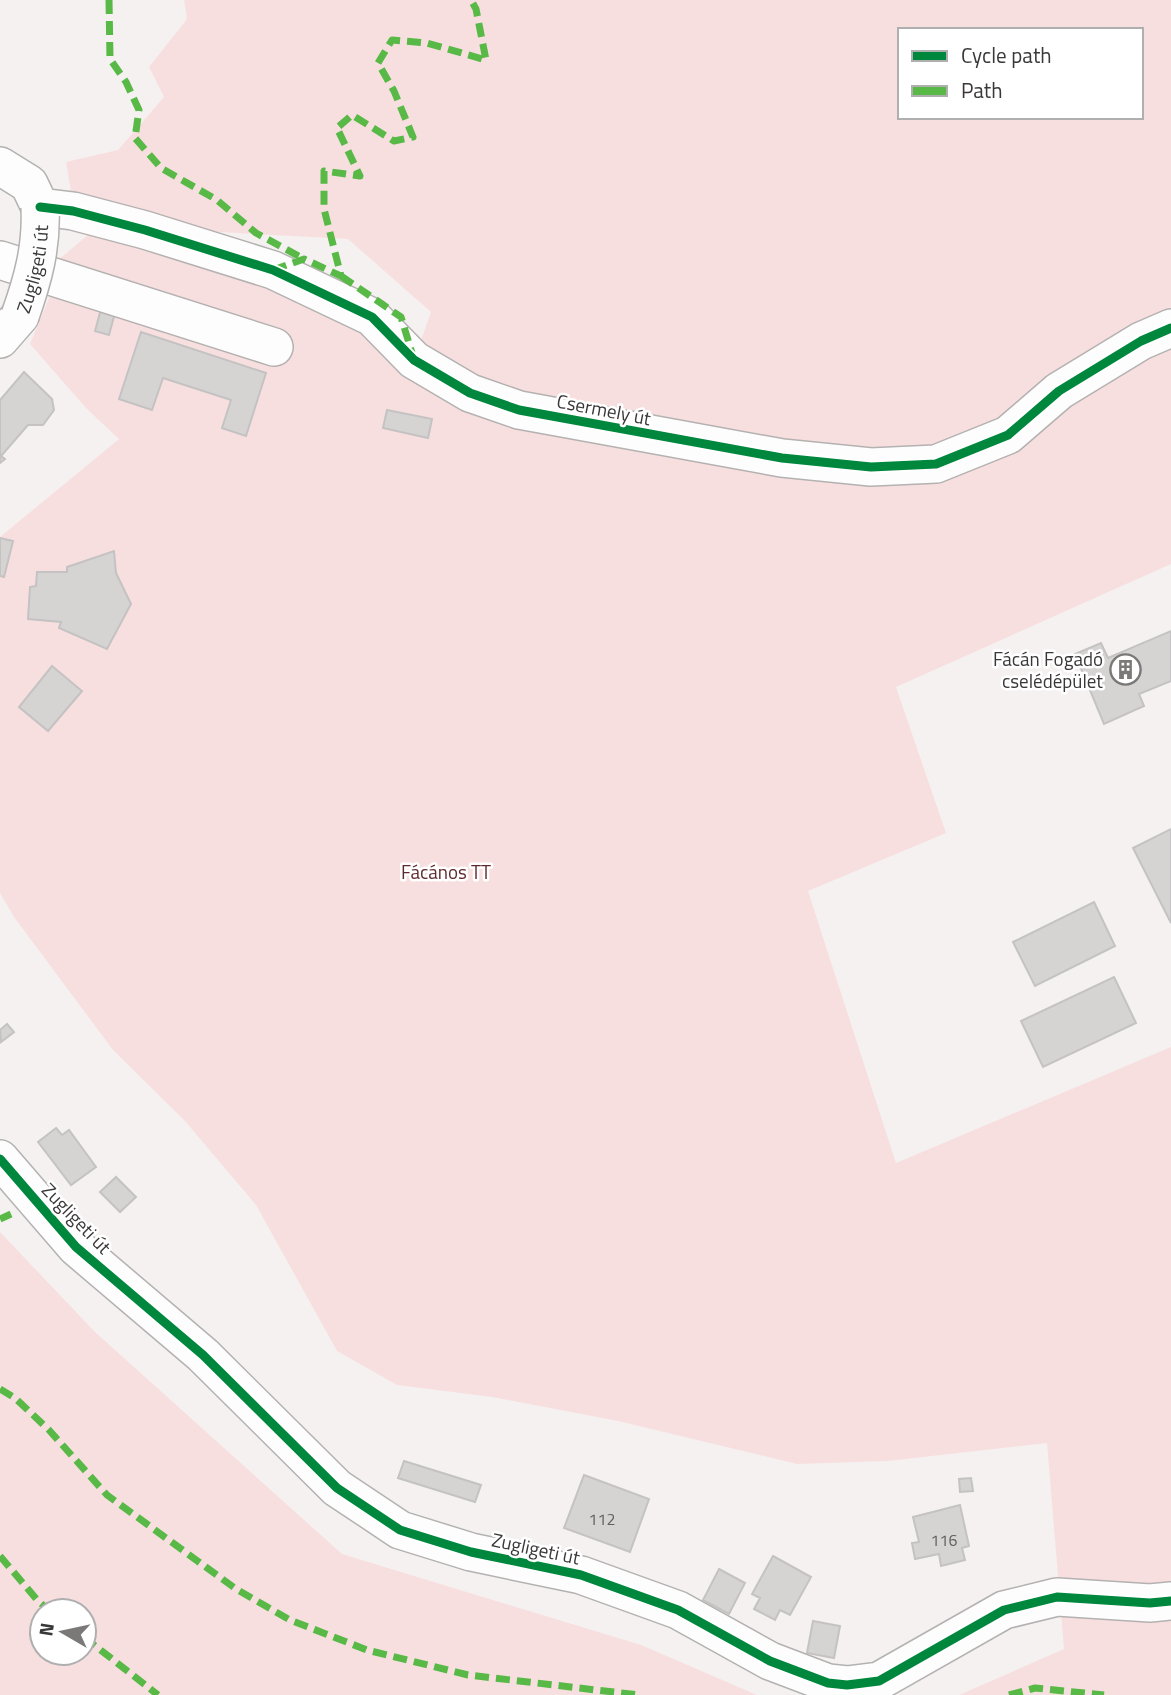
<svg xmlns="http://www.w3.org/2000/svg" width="1171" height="1695" viewBox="0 0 1171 1695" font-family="'Titillium Web',sans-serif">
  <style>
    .green { fill: #f8dfdf; fill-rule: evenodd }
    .building { fill: #d6d3d3; stroke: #c4c2c2; stroke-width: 2 }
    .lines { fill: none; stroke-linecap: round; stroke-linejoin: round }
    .minor-casing { stroke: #b4b1b1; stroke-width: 40 }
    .minor { stroke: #fefdfd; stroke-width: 37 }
    .minor-bridge-casing { stroke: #b4b1b1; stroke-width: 40; stroke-linecap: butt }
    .minor-bridge { stroke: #fefdfd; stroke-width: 37 }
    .quiet { stroke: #58b947; stroke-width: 7; stroke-dasharray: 14 7; stroke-linecap: butt }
    .cycleway-casing { stroke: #fff; stroke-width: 13 }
    .cycleway { stroke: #00873e; stroke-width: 9 }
    .labels { text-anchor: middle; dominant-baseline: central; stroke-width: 5; stroke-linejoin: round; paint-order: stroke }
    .number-label { font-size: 16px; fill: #605e5e }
    .street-label { font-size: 19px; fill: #393737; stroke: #fff }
    .poi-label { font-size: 19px; fill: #393737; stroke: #fff; text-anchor: end }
    .park-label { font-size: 19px; fill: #5f2a2d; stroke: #fff }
  </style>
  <rect width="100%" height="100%" fill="#f5f1f1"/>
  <path class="green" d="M184,0H1171V564L896,687L946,833L808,891L896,1163L1171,1047V1695H959L1064,1649L1047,1443L888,1461L797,1464L618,1421L492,1397L397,1385L337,1351L256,1205L185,1121L113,1050L14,917L0,893V537L119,439L86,408L30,344L53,289L57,261L89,234L115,235L298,297L414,360L431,312L348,239L200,231L72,197L66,162L118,150L164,97L149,67L187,19ZM900,30H1141V117H900Z
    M0,1232L95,1332L342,1554L641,1645L757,1695H0ZM42,1611H84V1653H42Z"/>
  <path class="building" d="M101,309L115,313L109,335L95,331Z
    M141,332L266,373L246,436L222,428L231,400L163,378L152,410L119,399Z
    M24,372L52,399L54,410L43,425H28L1,456L5,459L0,463V400Z
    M387,410L432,419L428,438L383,428Z
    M0,538L13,541L4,577L0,576Z
    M114,551L116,573L131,604L107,649L59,628L61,622L28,619L30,587L36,586L37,572H67V567Z
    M1171,631V681L1139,694L1144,706L1104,724L1075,654L1101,643L1108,658Z
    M52,666L82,691L48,731L19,707Z
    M1171,829V923L1133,848Z
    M1094,902L1115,946L1035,986L1013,942Z
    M1114,977L1136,1023L1043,1067L1021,1021Z
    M7,1024L14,1032L1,1042L0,1030Z
    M56,1128L62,1135L69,1130L96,1167L71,1185L38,1142Z
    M116,1177L136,1197L120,1212L100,1192Z
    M404,1461L481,1485L475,1502L398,1478Z
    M584,1475L649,1499L630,1552L564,1528Z
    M971,1478L973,1491L960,1492L959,1479Z
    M960,1505L969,1546L962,1548L965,1560L941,1566L939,1554L915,1559L912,1543L919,1542L913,1517Z
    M773,1556L811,1577L790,1615L780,1610L775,1620L754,1609L760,1598L752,1594Z
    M719,1569L745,1583L729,1614L703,1600Z
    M813,1621L840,1626L834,1658L807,1653Z"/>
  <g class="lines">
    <defs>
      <path id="minor" d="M0,166L29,184L40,207L73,211L145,230L273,270L372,317L414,360L470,393L519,410L782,458L871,467L936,464L1008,435L1059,391L1141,341L1171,328
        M0,260L274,347
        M0,339L20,316
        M0,1159L76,1247L203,1355L337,1488L400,1530L471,1552L581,1575L678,1610L770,1661L828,1683L847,1685L879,1681L1004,1610L1057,1597L1150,1603L1171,1601"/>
    </defs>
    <use href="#minor" class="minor-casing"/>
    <use href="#minor" class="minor"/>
    <defs>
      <g id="minor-bridge">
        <path id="s1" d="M20,316C33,279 42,247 40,207"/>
      </g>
    </defs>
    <use href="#minor-bridge" class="minor-bridge-casing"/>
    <use href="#minor-bridge" class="minor-bridge"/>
    <path class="quiet" d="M109,0L110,59L126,82L139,110L135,138L161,168L217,200L256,233L304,259
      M273,270L304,259L341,276L324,209V171L360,176L337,128L352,115L394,141L413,137L394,91L378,63L392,40L427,43L486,60L476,9L471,0
      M341,276L401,317L412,353
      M0,1219L11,1214
      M0,1389L15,1398L49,1430L107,1495L236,1589L290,1620L367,1650L468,1675L639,1695
      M0,1556L38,1601L50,1611
      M84,1637L158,1695
      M1009,1695L1035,1688L1104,1695"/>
    <defs>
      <path id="cycleway" d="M40,207L73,211L145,230L273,270L372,317L414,360L470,393L519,410L782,458L871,467L936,464L1008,435L1059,391L1141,341L1171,328
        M0,1159L76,1247L203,1355L337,1488L400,1530L471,1552L581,1575L678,1610L770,1661L828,1683L847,1685L879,1681L1004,1610L1057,1597L1150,1603L1171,1601"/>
    </defs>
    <use href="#cycleway" class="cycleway-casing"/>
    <use href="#cycleway" class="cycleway"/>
  </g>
  <defs>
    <symbol id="building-ring" viewBox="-11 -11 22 22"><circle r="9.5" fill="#fff" stroke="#7b7878" stroke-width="1.5"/><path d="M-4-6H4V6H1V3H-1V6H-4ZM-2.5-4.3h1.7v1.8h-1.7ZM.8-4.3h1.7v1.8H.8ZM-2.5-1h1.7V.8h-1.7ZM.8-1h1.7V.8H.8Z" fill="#7b7878"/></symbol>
  </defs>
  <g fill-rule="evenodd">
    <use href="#building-ring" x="1108" y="652" width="35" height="35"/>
  </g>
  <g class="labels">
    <g class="number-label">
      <text x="602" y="1519">112</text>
      <text x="944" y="1540">116</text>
    </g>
    <g class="street-label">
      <text stroke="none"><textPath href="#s1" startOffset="49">Zugligeti út</textPath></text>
      <text transform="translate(604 409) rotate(11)">Csermely út</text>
      <text transform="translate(77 1218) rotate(46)">Zugligeti út</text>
      <text transform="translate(536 1548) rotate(12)">Zugligeti út</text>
    </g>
    <g class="poi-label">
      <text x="1103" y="658">Fácán Fogadó<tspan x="1103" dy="22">cselédépület</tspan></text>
    </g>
    <g class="park-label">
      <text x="446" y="871">Fácános TT</text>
    </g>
  </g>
  <rect x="898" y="28" width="245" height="91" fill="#ffffff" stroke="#b0afaf" stroke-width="2"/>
  <rect x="912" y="51" width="35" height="10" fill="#00873e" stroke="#b0afaf" stroke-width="2"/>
  <text x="961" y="63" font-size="21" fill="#393737">Cycle path</text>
  <rect x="912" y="86" width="35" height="10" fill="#58b947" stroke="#b0afaf" stroke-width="2"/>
  <text x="961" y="98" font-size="21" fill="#393737">Path</text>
  <g transform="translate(63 1632) rotate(279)"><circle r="33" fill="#ffffff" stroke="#b0afaf" stroke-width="2"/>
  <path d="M0-5L12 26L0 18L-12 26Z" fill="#7b7878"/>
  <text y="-10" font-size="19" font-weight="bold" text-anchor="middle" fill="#393737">N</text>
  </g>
</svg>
